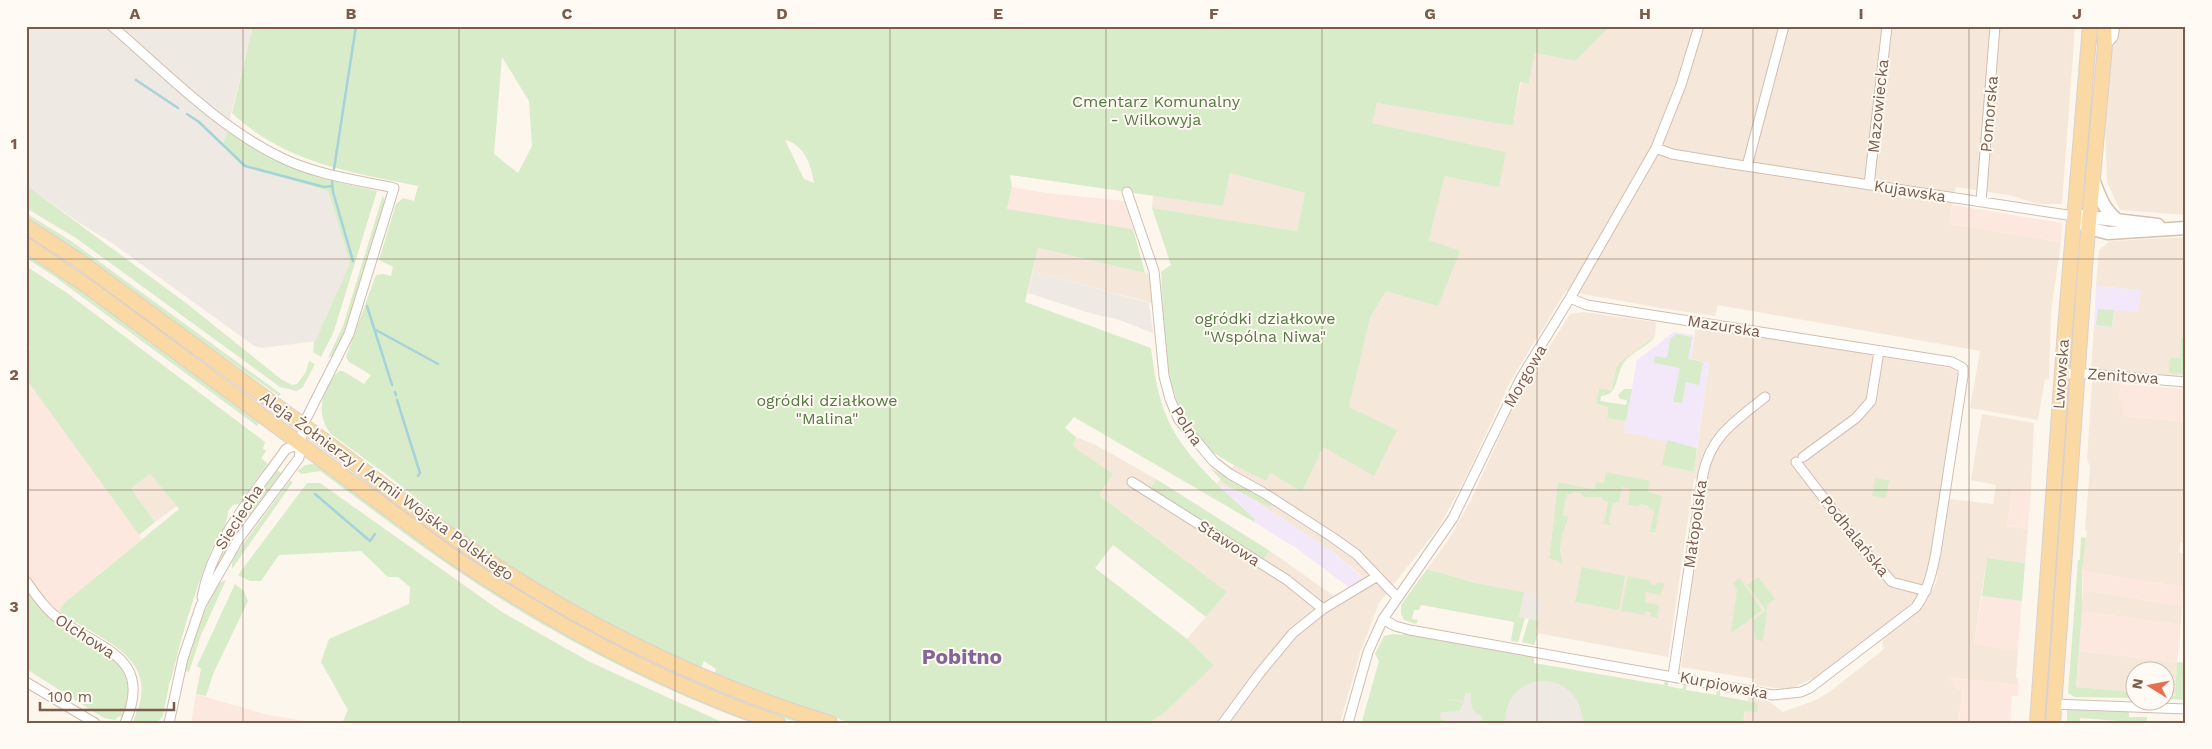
<svg xmlns="http://www.w3.org/2000/svg" width="2212" height="749" viewBox="0 0 2212 749" font-family="'Work Sans',sans-serif">
  <style>
    .residential { fill: #f5e8da; fill-rule: evenodd }
    .commercial { fill: #fde8e0 }
    .industrial { fill: #efe9e4 }
    .education { fill: #f3e8fa }
    .green { fill: #d8ecc9; fill-rule: evenodd }
    .lines { fill: none; stroke-linecap: round; stroke-linejoin: round }
    .stream { stroke: #a5d3da; stroke-width: 2.5 }
    .street-casing { stroke: #d1beb0; stroke-width: 11 }
    .secondary-casing { stroke: #d6c0b0; stroke-width: 15 }
    .primary-casing { stroke: #dad1cd; stroke-width: 16 }
    .street { stroke: #fff; stroke-width: 9 }
    .secondary { stroke: #fff; stroke-width: 12 }
    .primary { stroke: #fbd9a5; stroke-width: 14 }
    .grid { fill: none; stroke: #7a5c4d; stroke-width: 1; stroke-opacity: 0.55 }
    .labels { text-anchor: middle; dominant-baseline: central; stroke-width: 4; stroke-linejoin: round; paint-order: stroke }
    .park-label { font-size: 16px; fill: #537a41; stroke: #fffaf3 }
    .street-label { font-size: 16px; fill: #7a5c4d; stroke: #fffaf3 }
    .district-label { font-size: 21px; font-weight: bold; fill: #846695; stroke: #fffaf3 }
    .neatline { fill: none; stroke: #7a5c4d; stroke-width: 2 }
    .grid-label { font-size: 16px; text-anchor: middle; font-weight: bold; fill: #7a5c4d }
  </style>
  <rect width="100%" height="100%" fill="#fdf6ec"/>
  <path class="residential" d="M1610,26H2075L2062,204H2037L2013,196L1956,187L1949,224L2061,242L2051,312L2049,380L2045,379L2038,420L1970,408L1980,351L1718,305L1715,316L1672,310L1566,291L1511,380L1465,479L1439,527L1379,603L1360,653L1340,723H1147L1163,713L1214,665L1187,639L1227,592L1099,495L1113,474L1073,446L1076,437L1096,445L1156,479L1149,490L1262,561L1270,551L1334,596L1350,588L1362,576L1329,549L1242,493L1216,484L1235,464L1266,481L1270,473L1302,492L1323,447L1374,475L1349,407L1370,318L1386,291L1460,252L1429,240L1445,176L1506,152L1371,123L1377,103L1513,126L1521,81L1529,83L1535,53L1576,61Z
    M2113,26H2186V215L2120,210L2107,182L2105,124Z
    M1230,173L1305,193L1297,231L1152,208L1153,195L1223,205Z
    M2186,237V376L2094,370L2091,367L2094,326L2113,327L2114,310L2140,290L2096,286L2099,250L2110,241Z
    M1038,248L1149,274L1155,304L1033,271Z
    M1583,312L1656,322L1655,336L1620,362L1616,368L1612,390L1599,388L1596,404L1608,407L1607,418L1626,421L1624,432L1667,440L1662,465L1694,472L1709,363L1691,359L1696,326L1950,368L1959,372L1929,575L1915,600L1878,632L1813,679L1791,688L1782,689L1754,685L1755,679L1681,667L1706,481L1694,479L1668,657L1536,633L1543,596L1475,583L1427,569L1449,539L1471,500L1512,409L1532,374L1570,314ZM1558,482L1594,489L1596,482L1622,487L1619,502H1613L1609,524L1614,526L1598,523H1604L1608,501L1602,497L1574,491L1572,494L1567,493L1563,515L1569,517L1563,532L1560,550L1563,567L1559,561L1549,559ZM1661,496L1654,532L1660,535L1644,531L1650,532L1654,510L1648,506L1641,504L1638,507L1628,505Z
    M2096,381L2120,383L2123,416L2186,422V543L2180,542L2179,552L2185,554L2183,587L2082,571L2087,531L2085,530L2090,467L2087,459L2092,383Z
    M1982,414L2034,423L2031,490L2012,489L2007,526L2028,529L2025,563L1987,558L1974,644L2018,650L2016,676L2019,685L1950,678L1955,688L1963,689L1958,723H1743L1749,695L1767,700L1783,712L1816,700L1828,693L1884,649L1882,643L1884,638L1921,609L1936,583L1949,499L1993,504L1996,485L1971,480Z
    M150,474L177,506L155,522L131,489Z
    M2083,590L2182,606L2181,625L2081,611Z
    M2079,651L2177,662L2175,696L2165,695L2164,672H2134V692L2076,687Z"/>
  <path class="commercial" d="M1012,187L1046,193L1125,201L1133,229L1007,209Z
    M1953,205L2062,223L2061,242L1949,224Z
    M26,379L142,539L63,604L59,611L47,615L26,588Z
    M2120,384L2186,389V422L2123,416L2119,397Z
    M2012,488L2031,490L2028,529L2007,526Z
    M2082,571L2183,587L2182,606L2083,590Z
    M1982,596L2022,601L2018,650L1974,645Z
    M2082,611L2181,625L2177,662L2079,651Z
    M1949,678L2019,685L2018,696H2012L2010,723H1958L1963,689L1955,688Z
    M196,694L268,715L319,723H191Z"/>
  <path class="industrial" d="M26,26H253L223,146L241,165L328,191L350,263L316,341L262,348L254,346L112,243L78,222L26,185Z
    M1033,271L1149,303L1153,333L1117,319L1093,314L1028,293Z
    M1524,592L1543,596L1539,621L1519,617Z
    M1384,645L1613,679L1604,723H1369Z"/>
  <path class="education" d="M2096,286L2141,290L2138,312L2115,310L2113,327L2094,326Z
    M1674,332L1694,335L1691,359L1709,363L1697,448L1624,432L1637,360Z
    M1216,484L1242,493L1329,549L1362,577L1350,588L1296,548L1254,522L1255,519Z"/>
  <path class="green" d="M253,26H1610L1576,61L1535,53L1529,83L1520,82L1513,126L1377,103L1372,123L1506,152L1499,187L1445,176L1429,240L1460,251L1438,306L1386,291L1370,318L1349,407L1397,430L1374,476L1323,447L1302,492L1270,473L1266,481C1249,472 1223,461 1209,449C1160,405 1165,332 1161,272L1171,265L1152,208L1297,231L1305,193L1230,173L1223,206L1010,175L1012,187L1007,209L1133,229L1145,273L1038,248L1025,302L1151,348C1154,372 1158,398 1168,420C1186,459 1223,490 1255,519L1254,522L1074,417L1065,428L1076,437L1073,446L1113,474L1099,495L1227,592L1206,617L1113,545L1095,568L1187,639L1214,665L1163,714L1147,723H851L786,702L714,675L716,669L704,661L701,669C620,632 528,586 456,532C438,519 422,502 404,488C380,469 355,452 331,434C315,415 321,387 339,371H343L364,384L371,375L349,362L346,357L376,275L383,274L391,276L393,267L379,260L396,204L403,198L414,201L418,186C349,172 285,163 232,113ZM502,57L529,101L532,146L518,173L494,154ZM785,140C805,145 811,165 814,183L804,179Z
    M227,131C278,165 318,178 377,191L334,331L321,357L313,352L314,341L316,340L350,263L328,191L241,165L223,146Z
    M26,185L186,303L281,379L292,385L297,384L306,372L309,361L315,364L303,387L297,391L280,387L76,238L26,208Z
    M383,195L385,204L350,318L335,354L328,358L343,326Z
    M26,213L71,241L281,394L279,396L68,246L26,219Z
    M26,233L188,348V349L155,329L26,239Z
    M26,252L56,272L260,422L257,426L55,277L26,258Z
    M26,266L67,293L265,442L263,449L266,451L261,458L268,464L239,504L233,505L228,511C228,528 216,538 210,553C194,594 181,637 171,680H170L163,716L157,723H133C135,714 140,706 141,697C149,651 88,634 59,611L63,604L179,509L150,474L131,489L155,522L139,535L26,379V352L30,349L26,343Z
    M2098,309L2114,310L2112,327L2096,325Z
    M1676,334L1692,337L1688,359L1703,362L1699,385L1686,382L1682,403L1673,402L1680,368L1654,363L1655,356L1667,358L1670,339Z
    M1655,336C1650,346 1630,352 1623,364C1615,377 1619,395 1601,396L1600,401L1626,405L1627,400L1620,399L1618,395L1624,389H1632L1626,421L1607,418L1608,407L1596,404L1599,388L1612,390L1616,368L1620,362Z
    M2181,338H2186V374L2169,373L2170,358H2180Z
    M2064,399L2070,400L2047,723H2042Z
    M1667,440L1697,448L1694,472L1662,465Z
    M337,462L407,515L504,577L813,723C780,723 746,705 716,692C626,655 539,609 459,554C417,525 377,494 336,464Z
    M313,464L318,465L483,583L762,723H751C655,687 563,640 477,584C423,549 372,509 320,471L302,474L297,471L305,465Z
    M1210,468L1272,503V505L1269,507L1225,484Z
    M277,470L281,473L234,538L220,562C225,535 260,493 277,470Z
    M1606,472L1650,481L1648,492L1662,496L1655,532L1661,534L1644,531H1650L1654,510L1649,509L1648,506L1641,504L1638,507L1628,505L1630,489L1622,487L1619,502L1613,503L1609,523L1614,526L1598,523H1604L1608,502L1603,500L1602,497H1583L1581,493L1574,492L1572,494H1567L1563,515L1569,517L1563,532L1560,550L1563,567L1559,561L1549,559L1558,482L1594,489L1596,482L1604,483Z
    M1875,478L1889,480L1886,498L1872,496Z
    M1156,479L1270,551L1262,561L1149,491Z
    M290,480L293,482L232,569V562L236,554Z
    M307,483H320L502,612L590,662L724,723H342L348,710L321,662L329,639L409,604L410,587L398,577H388L361,551L279,555L261,581H250L238,575Z
    M2081,537L2086,538L2082,571V611L2076,687L2134,692V698L2075,697L2068,693L2078,560H2080Z
    M1987,558L2025,563L2022,601L1982,596Z
    M1582,567L1625,576L1619,610L1575,602Z
    M1427,569L1475,583L1524,592L1519,617L1525,618L1518,642L1511,641L1514,622L1421,605L1419,610H1414L1412,619L1418,620L1416,624L1404,620L1401,614V605Z
    M1628,576L1651,581L1650,584L1656,585L1657,582L1664,583L1661,595L1646,592L1645,602L1659,605L1657,618L1650,616L1651,613L1646,611L1644,615L1621,611Z
    M1758,577L1775,599L1768,604L1763,641L1755,639L1753,620L1766,610L1747,585Z
    M1740,578L1762,610L1732,633L1731,631L1737,590L1733,583Z
    M226,580L201,635L189,672L185,671C192,641 203,610 219,583Z
    M235,584L244,591L248,601L214,672L206,696L196,694L201,669L197,666Z
    M26,588L47,615L114,659C129,675 134,698 122,718L119,716L115,720L104,718L26,669Z
    M1529,619L1539,621L1536,633H1538L1534,645L1522,642Z
    M1404,633L1534,656V663L1664,685L1665,680H1668V686L1682,689L1685,683L1687,684L1686,690L1716,695L1718,689H1720V696L1758,703L1757,712L1745,711L1743,723H1583C1580,666 1505,668 1505,723H1481L1482,716C1470,713 1471,704 1471,693H1465L1464,701L1434,698L1464,702L1459,711L1441,712L1440,719L1453,723H1358L1362,721L1379,661L1375,654L1384,636L1393,634L1403,635Z
    M2177,662L2186,663L2184,700L2165,699V695L2175,696Z
    M2067,709L2129,710V717H2147V723L2080,718V723H2067Z"/>
  <g class="lines">
    <path class="stream" d="M136,80L178,108
      M187,114L199,122L245,166L324,187L332,186
      M334,169L356,26
      M332,180L333,192L353,261
      M367,306L392,385
      M376,330L438,364
      M395,392L396,395
      M397,400L420,473L418,476
      M315,494L370,541L375,534"/>
    <defs>
      <path id="street" d="M112,26C165,72 220,129 284,159C318,175 358,180 394,188L349,334L303,425L299,458L238,540L201,605L183,658L169,723
        M2105,46L2113,37L2115,26
        M1656,148L1672,154L1732,164L2074,216
        M1747,166L1784,26
        M1869,185L1887,26
        M1127,192L1154,271L1164,376L1170,399L1179,420L1214,462L1230,474L1264,493L1332,537L1356,554L1397,597
        M1981,202L1995,26
        M2061,378L2068,374L2077,373L2186,382
        M1803,457L1856,418L1871,401L1879,351
        M1796,462L1862,548L1892,582L1926,591
        M1132,482L1287,580L1323,609
        M26,581C36,595 45,609 59,619C101,650 154,657 125,723
        M202,597C213,539 253,496 286,449L300,444
        M1383,619L1395,626L1410,630L1773,695L1801,692L1810,688L1916,607C1928,590 1932,573 1936,552L1963,376V368L1952,362L1587,305L1570,298
        M1673,676L1703,474C1711,435 1736,421 1765,397
        M26,682L95,723
        M2053,704L2186,709
        M1223,723L1259,674L1293,633L1323,609L1376,577
        M1348,723L1368,652L1383,619L1453,518L1521,378L1570,298L1656,148L1681,85L1699,26"/>
      <path id="secondary" d="M2093,179C2099,195 2103,208 2116,219
        M2074,216L2088,228L2108,233L2186,228
        M2081,216L2158,225"/>
      <path id="primary" d="M26,226L78,260C166,324 253,389 341,453C382,484 423,517 466,546C578,622 700,683 830,723
        M26,245L91,289L449,554C551,623 660,683 778,723
        M2037,723L2065,329L2090,26
        M2053,723L2086,254L2105,46L2104,26"/>
    </defs>
    <use href="#street" class="street-casing"/>
    <use href="#secondary" class="secondary-casing"/>
    <use href="#primary" class="primary-casing"/>
    <use href="#street" class="street"/>
    <use href="#secondary" class="secondary"/>
    <use href="#primary" class="primary"/>
  </g>
  <path class="grid" d="M243,26V723M459,26V723M675,26V723M890,26V723M1106,26V723M1322,26V723M1537,26V723M1753,26V723M1969,26V723M26,259H2186M26,490H2186"/>
  <g class="labels">
    <g class="park-label">
      <text x="1156" y="101">Cmentarz Komunalny<tspan x="1156" dy="18">- Wilkowyja</tspan></text>
      <text x="1265" y="318">ogródki działkowe<tspan x="1265" dy="18">"Wspólna Niwa"</tspan></text>
      <text x="827" y="400">ogródki działkowe<tspan x="827" dy="18">"Malina"</tspan></text>
    </g>
    <g class="street-label">
      <text transform="translate(1878 106) rotate(-84)">Mazowiecka</text>
      <text transform="translate(1989 114) rotate(-85)">Pomorska</text>
      <text transform="translate(1910 191) rotate(9)">Kujawska</text>
      <text transform="translate(1724 326) rotate(9)">Mazurska</text>
      <text transform="translate(2061 374) rotate(-86)">Lwowska</text>
      <text transform="translate(1525 376) rotate(-60)">Morgowa</text>
      <text transform="translate(2123 376) rotate(4)">Zenitowa</text>
      <text transform="translate(1187 426) rotate(57)">Polna</text>
      <text transform="translate(387 486) rotate(36)">Aleja Żołnierzy I Armii Wojska Polskiego</text>
      <text transform="translate(239 517) rotate(-57)">Sieciecha</text>
      <text transform="translate(1695 524) rotate(-82)">Małopolska</text>
      <text transform="translate(1855 536) rotate(51)">Podhalańska</text>
      <text transform="translate(1229 543) rotate(33)">Stawowa</text>
      <text transform="translate(85 636) rotate(33)">Olchowa</text>
      <text transform="translate(1724 685) rotate(11)">Kurpiowska</text>
    </g>
    <g class="district-label">
      <text x="962" y="656">Pobitno</text>
    </g>
  </g>
  <rect width="2212" height="749" fill="none" stroke="#fffaf3" stroke-width="55"/>
  <g transform="translate(2150 686) rotate(280)"><circle r="24" fill="#fffaf3" stroke="#cabbb1"/>
  <path d="M0-4L9 19L0 12L-9 19Z" fill="#e76f51"/>
  <text y="-8" font-size="14" font-weight="bold" text-anchor="middle" fill="#7a5c4d">N</text>
  </g>
  <path d="M40 702v8h134v-8" fill="none" stroke="#7a5c4d" stroke-width="2.5"/>
  <text x="48" y="702" font-size="15" fill="#7a5c4d" stroke="#fffaf3" stroke-width="4" paint-order="stroke">100 m</text>
  <rect x="28" y="28" width="2156" height="694" class="neatline"/>
  <g class="grid-label">
    <text x="135" y="19">A</text>
    <text x="351" y="19">B</text>
    <text x="567" y="19">C</text>
    <text x="782" y="19">D</text>
    <text x="998" y="19">E</text>
    <text x="1214" y="19">F</text>
    <text x="1430" y="19">G</text>
    <text x="1645" y="19">H</text>
    <text x="1861" y="19">I</text>
    <text x="2077" y="19">J</text>
    <text x="14" y="149">1</text>
    <text x="14" y="380">2</text>
    <text x="14" y="612">3</text>
  </g>
</svg>
